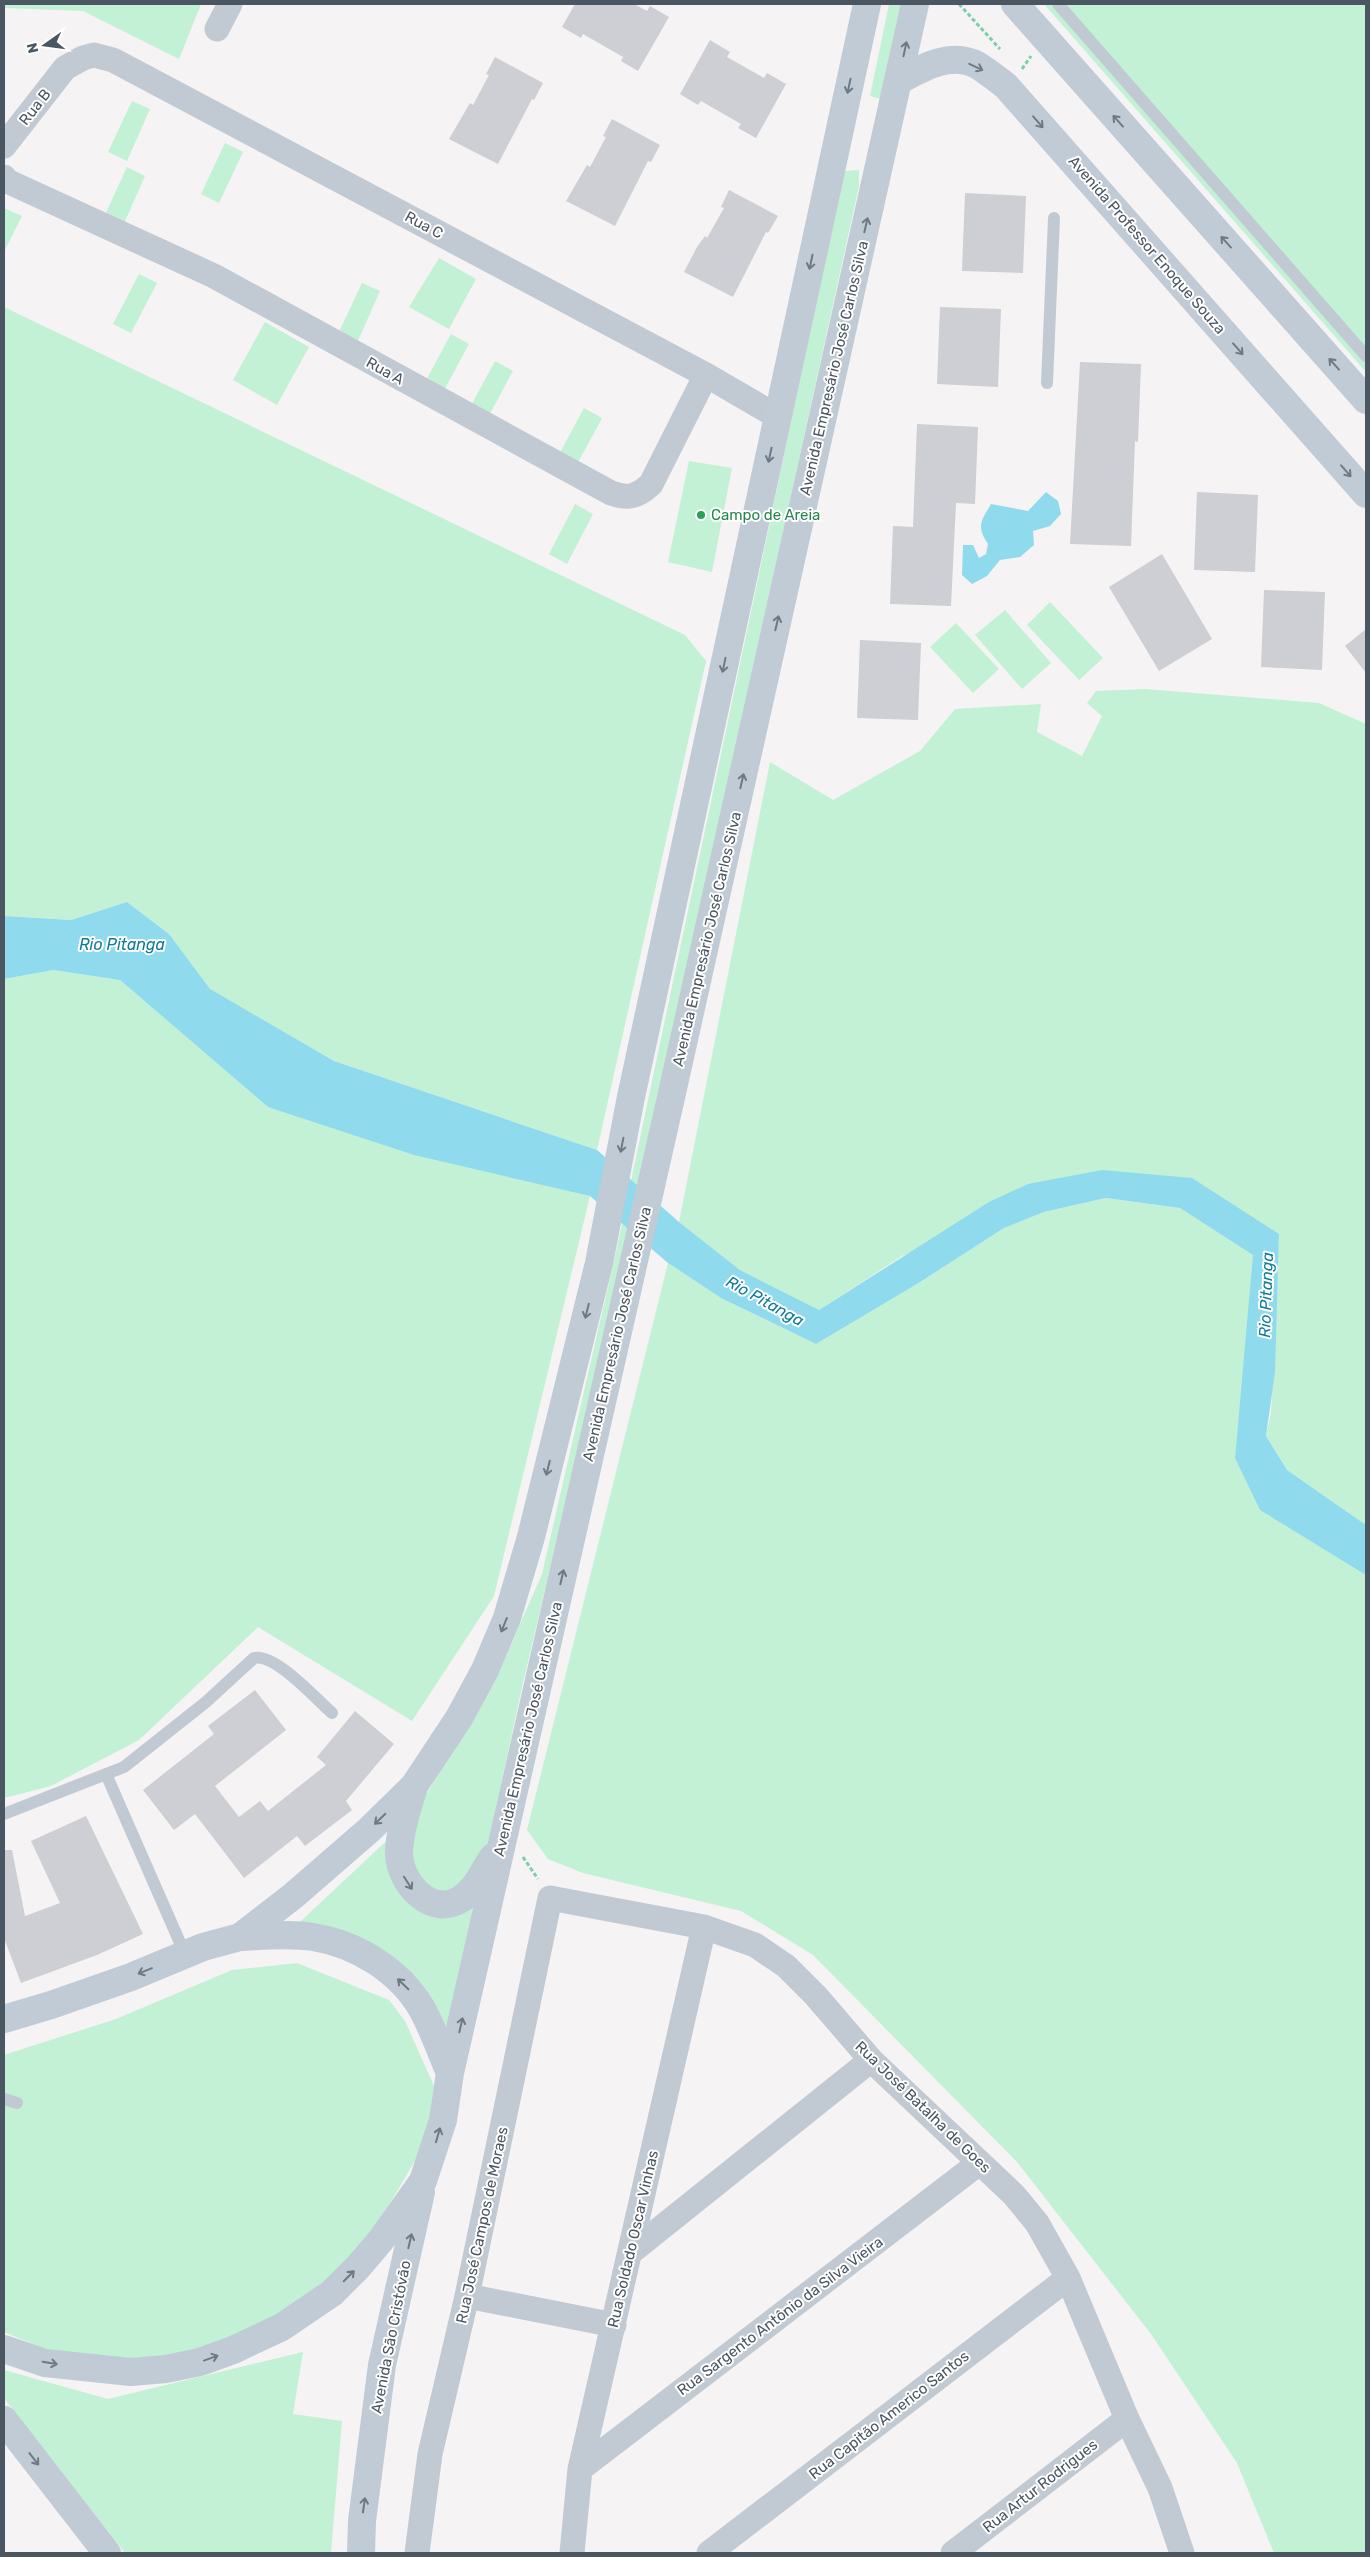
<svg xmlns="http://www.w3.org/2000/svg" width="1370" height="2557" viewBox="0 0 1370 2557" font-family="Rubik,sans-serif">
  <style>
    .green { fill: #c3f1d5 }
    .water { fill: #90daee }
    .building { fill: #cdcfd5 }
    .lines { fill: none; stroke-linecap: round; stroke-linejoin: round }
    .path { stroke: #7ad0a6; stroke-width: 3; stroke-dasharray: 4 2.5; stroke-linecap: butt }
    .lane { stroke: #c1cad2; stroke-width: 12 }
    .street { stroke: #c1cad2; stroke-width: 25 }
    .secondary { stroke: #c1cbd6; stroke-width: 28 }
    .oneway { stroke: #6e7984 }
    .leisure-dot { fill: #2e9e5b; stroke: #fff; stroke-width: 2 }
    .labels { text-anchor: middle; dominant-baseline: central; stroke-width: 4; stroke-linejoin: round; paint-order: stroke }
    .street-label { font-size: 15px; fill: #4a5661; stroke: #fff }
    .leisure-label { font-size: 15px; fill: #27864d; stroke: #fff; text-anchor: start }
    .water-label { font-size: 16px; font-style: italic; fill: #0c7c9b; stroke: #fff }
  </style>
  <rect width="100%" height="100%" fill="#f5f3f3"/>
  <path class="green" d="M4,4H201L179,59L83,11L4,8Z
    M889,4H903L881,99L870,96Z
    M1044,4H1366V372Z
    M132,101L150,109L127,161L108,152Z
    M225,143L243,152L219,203L201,194Z
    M127,167L145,176L122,228L103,219Z
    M859,170V186L624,1255L522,1687L446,2038L399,1974L286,1935L414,1815L496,1679L542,1574L616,1252L844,171Z
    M4,208L22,216L4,252Z
    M439,258L476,279L449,329L409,307Z
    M139,274L157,283L131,333L113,324Z
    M362,283L380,291L357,343L338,334Z
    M4,307L685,635L706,661L597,1150L334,1061L209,989L169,934L127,902L71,920L4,916Z
    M265,322L309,347L277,405L233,380Z
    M451,334L469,344L442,394L424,384Z
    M495,361L513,371L486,421L468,411Z
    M584,408L602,418L575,468L557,458Z
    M689,461L732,468L712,572L668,562Z
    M575,504L593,514L567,564L549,554Z
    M1050,602L1103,658L1079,680L1027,625Z
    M1005,610L1051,663L1022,689L975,635Z
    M956,623L999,669L973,693L930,647Z
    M1145,689L1319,703L1366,724V1525L1287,1470L1266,1436L1271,1413L1279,1234L1102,1170L902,1256L819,1310L740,1270L679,1222L770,762L833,800L920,751L955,709L1041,704L1037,732L1082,756L1102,716L1087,703L1096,691Z
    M53,970L120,980L268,1107L590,1196L494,1596L412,1721L258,1627L139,1740L51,1786L4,1798V979Z
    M1106,1198L1180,1208L1254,1255L1235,1458L1349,1562L1366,1575V2553H1274L1237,2463L1151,2334L1017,2162L813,1955L741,1911L583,1873L548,1859L527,1830L668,1263L721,1298L816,1344L917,1284L1004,1228L1044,1212Z
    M297,1963L389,2000L405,2021L434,2086L427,2140L389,2205L355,2254L314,2295L245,2340L173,2360L112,2361L45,2349L4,2332V2055L116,2019L232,1970Z
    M303,2352L293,2414L342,2421L331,2553H125L4,2398V2370L108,2399Z"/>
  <path class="water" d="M1046,492L1058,501L1061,514L1050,526L1033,531L1034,545L1020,557L1000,560L987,576L972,584L962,575L963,545H973L979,558L986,554L988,544C976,526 981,521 991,504L1028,511Z
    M127,902L169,934L210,989L334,1061L597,1150L679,1222L740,1270L819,1310L989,1202L1028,1184L1102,1170L1192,1178L1279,1234L1275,1372L1266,1436L1287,1470L1366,1525V1575L1260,1510L1235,1458L1253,1255L1180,1208L1106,1198L1044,1212L1004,1228L917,1284L816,1344L721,1298L668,1263L590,1196L414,1155L268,1107L120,980L53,970L4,979V916L71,920Z"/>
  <path class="building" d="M575,4H634L647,11L650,6L669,17L638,71L621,61L623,57L583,34L581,38L562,27Z
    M710,40L730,52L727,57L764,78L767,73L786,84L756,138L738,128L741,124L701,101L698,105L680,94Z
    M495,57L543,83L534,100L532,99L498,164L449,139L470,103L473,105L489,75L486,74Z
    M612,119L660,145L651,162L648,161L615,226L566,201L587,165L590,167L606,137L603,136Z
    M729,190L778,216L768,233L766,232L733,297L684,272L697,247L705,236L707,238L724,208L721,207Z
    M965,193L1026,196L1023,273L962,271Z
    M940,307L1001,309L998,387L937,384Z
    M1080,362L1141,364L1138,442L1135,441L1131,546L1070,544Z
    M917,424L978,427L975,504L956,503L951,606L890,604L893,526L913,527Z
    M1197,492L1258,495L1255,572L1194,570Z
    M1162,554L1212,639L1159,671L1109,587Z
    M1264,590L1325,592L1322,670L1261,667Z
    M1366,629V673L1345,646Z
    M860,640L921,643L918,720L857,718Z
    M255,1690L286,1730L215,1786L239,1817L260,1801L268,1811L326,1765L317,1757L355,1711L394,1744L346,1801L352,1810L305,1846L297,1836L244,1878L195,1814L174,1830L143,1790L214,1734L208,1726Z
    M86,1816L143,1934L97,1955L21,1983L4,1938V1850H12L25,1916L60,1903L31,1841Z"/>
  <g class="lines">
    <path class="path" d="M959,4L1000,49
      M1022,69L1031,56
      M523,1857L538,1879"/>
    <path class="lane" d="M1058,4L1366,356
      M1047,383L1054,218
      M106,1774L185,1954
      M4,1814L124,1767L206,1702L254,1658C275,1653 316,1699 332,1713
      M4,2099L17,2103"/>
    <path class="street" d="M217,29L230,4
      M4,146L65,68L83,58L94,55L113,60L706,375L778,417
      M4,177L7,181L214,276L611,493C628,499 637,497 651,484L706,375
      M631,2252L871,2060
      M467,2296L614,2325
      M580,2469L979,2163
      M417,2553L430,2454L467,2296L550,1898L704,1927L755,1945L786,1966L816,1996L871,2060L1014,2195L1037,2223L1068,2278L1127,2419L1160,2488L1182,2553
      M572,2553L580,2469L704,1927
      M709,2553L1068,2278
      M953,2553L1127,2419"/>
    <path class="secondary" d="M1015,4L1366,400
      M898,81C922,68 950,51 977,65C987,71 997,79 1006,86L1366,494
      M414,1787C407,1808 399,1833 399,1854C400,1883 431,1918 461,1899C476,1890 484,1870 493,1857
      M240,1937C264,1936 290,1933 313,1937C357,1944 400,1971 422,2009C433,2029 441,2052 450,2073
      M4,2019L51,2005L131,1977L203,1947L240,1937L293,1896L369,1830L414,1786L459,1718L485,1670L507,1618L531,1537L599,1263L631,1097L867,4
      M4,2349L45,2363L131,2372L166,2369L200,2362L233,2350L282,2327L332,2293L358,2267L381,2240L423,2181L443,2120L450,2073L670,1102L915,4
      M4,2420L107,2553
      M361,2553L362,2521L382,2365L421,2192"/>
  </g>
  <defs><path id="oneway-shaft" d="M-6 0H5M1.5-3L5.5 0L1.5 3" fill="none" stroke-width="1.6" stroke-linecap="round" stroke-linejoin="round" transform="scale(1.25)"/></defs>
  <g class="oneway">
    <use href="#oneway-shaft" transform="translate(905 49) rotate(-78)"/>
    <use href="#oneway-shaft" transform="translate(976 67) rotate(25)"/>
    <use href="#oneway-shaft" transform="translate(849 86) rotate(102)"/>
    <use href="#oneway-shaft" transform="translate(1118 121) rotate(-132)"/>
    <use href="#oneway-shaft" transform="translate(1038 122) rotate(49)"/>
    <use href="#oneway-shaft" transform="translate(866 225) rotate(-77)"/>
    <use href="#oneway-shaft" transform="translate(1226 242) rotate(-132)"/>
    <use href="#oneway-shaft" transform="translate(811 262) rotate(102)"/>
    <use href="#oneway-shaft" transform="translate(1238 349) rotate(49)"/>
    <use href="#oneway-shaft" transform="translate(1334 364) rotate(-132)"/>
    <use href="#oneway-shaft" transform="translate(770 455) rotate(102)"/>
    <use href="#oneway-shaft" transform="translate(1346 471) rotate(49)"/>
    <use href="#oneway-shaft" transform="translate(777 623) rotate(-77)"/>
    <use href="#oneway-shaft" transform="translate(724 665) rotate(102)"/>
    <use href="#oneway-shaft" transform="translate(742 781) rotate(-77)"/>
    <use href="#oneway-shaft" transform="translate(622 1145) rotate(101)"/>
    <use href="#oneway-shaft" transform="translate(587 1311) rotate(104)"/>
    <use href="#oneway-shaft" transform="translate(548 1468) rotate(104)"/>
    <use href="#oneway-shaft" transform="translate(562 1577) rotate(-77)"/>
    <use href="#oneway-shaft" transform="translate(504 1625) rotate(112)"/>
    <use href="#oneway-shaft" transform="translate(380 1819) rotate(136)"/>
    <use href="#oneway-shaft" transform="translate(408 1883) rotate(57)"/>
    <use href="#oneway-shaft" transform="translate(145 1971) rotate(158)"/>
    <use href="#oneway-shaft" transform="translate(403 1984) rotate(-136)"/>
    <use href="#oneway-shaft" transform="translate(461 2025) rotate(-77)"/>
    <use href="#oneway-shaft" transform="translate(438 2135) rotate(-74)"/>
    <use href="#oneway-shaft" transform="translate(410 2241) rotate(-77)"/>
    <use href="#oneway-shaft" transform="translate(349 2276) rotate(-45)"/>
    <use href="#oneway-shaft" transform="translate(211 2358) rotate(-20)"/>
    <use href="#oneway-shaft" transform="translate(50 2363) rotate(10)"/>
    <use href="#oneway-shaft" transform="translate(34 2459) rotate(52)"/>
    <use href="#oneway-shaft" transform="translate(364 2505) rotate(-82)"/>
  </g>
  <circle class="leisure-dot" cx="701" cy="515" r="5"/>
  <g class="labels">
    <g class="street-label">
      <text transform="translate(35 107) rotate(-52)">Rua B</text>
      <text transform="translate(424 225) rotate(28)">Rua C</text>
      <text transform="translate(1147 245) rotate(49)">Avenida Professor Enoque Souza</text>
      <text transform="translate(834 368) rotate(-77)">Avenida Empresário José Carlos Silva</text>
      <text transform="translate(385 371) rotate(29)">Rua A</text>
      <text transform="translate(707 939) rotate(-77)">Avenida Empresário José Carlos Silva</text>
      <text transform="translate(617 1334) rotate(-77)">Avenida Empresário José Carlos Silva</text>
      <text transform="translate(528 1729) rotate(-77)">Avenida Empresário José Carlos Silva</text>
      <text transform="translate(923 2107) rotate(44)">Rua José Batalha de Goes</text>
      <text transform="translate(482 2225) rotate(-78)">Rua José Campos de Moraes</text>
      <text transform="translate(633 2239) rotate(-77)">Rua Soldado Oscar Vinhas</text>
      <text transform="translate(780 2316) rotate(-37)">Rua Sargento Antônio da Silva Vieira</text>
      <text transform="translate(391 2337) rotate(-79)">Avenida São Cristóvão</text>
      <text transform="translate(889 2415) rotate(-38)">Rua Capitão Americo Santos</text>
      <text transform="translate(1040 2486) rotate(-38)">Rua Artur Rodrigues</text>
    </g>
    <g class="leisure-label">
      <text x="711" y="515">Campo de Areia</text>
    </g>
    <g class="water-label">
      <text x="122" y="944">Rio Pitanga</text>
      <text transform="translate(1266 1295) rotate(-88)">Rio Pitanga</text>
      <text transform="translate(765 1301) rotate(29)">Rio Pitanga</text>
    </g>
  </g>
  <rect width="1370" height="2557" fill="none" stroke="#4a5661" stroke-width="10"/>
  <g transform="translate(45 45) rotate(256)" stroke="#ffffff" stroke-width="4" paint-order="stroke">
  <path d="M0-4L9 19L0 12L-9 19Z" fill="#4a5661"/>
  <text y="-8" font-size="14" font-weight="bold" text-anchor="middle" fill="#4a5661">N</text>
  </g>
</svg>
